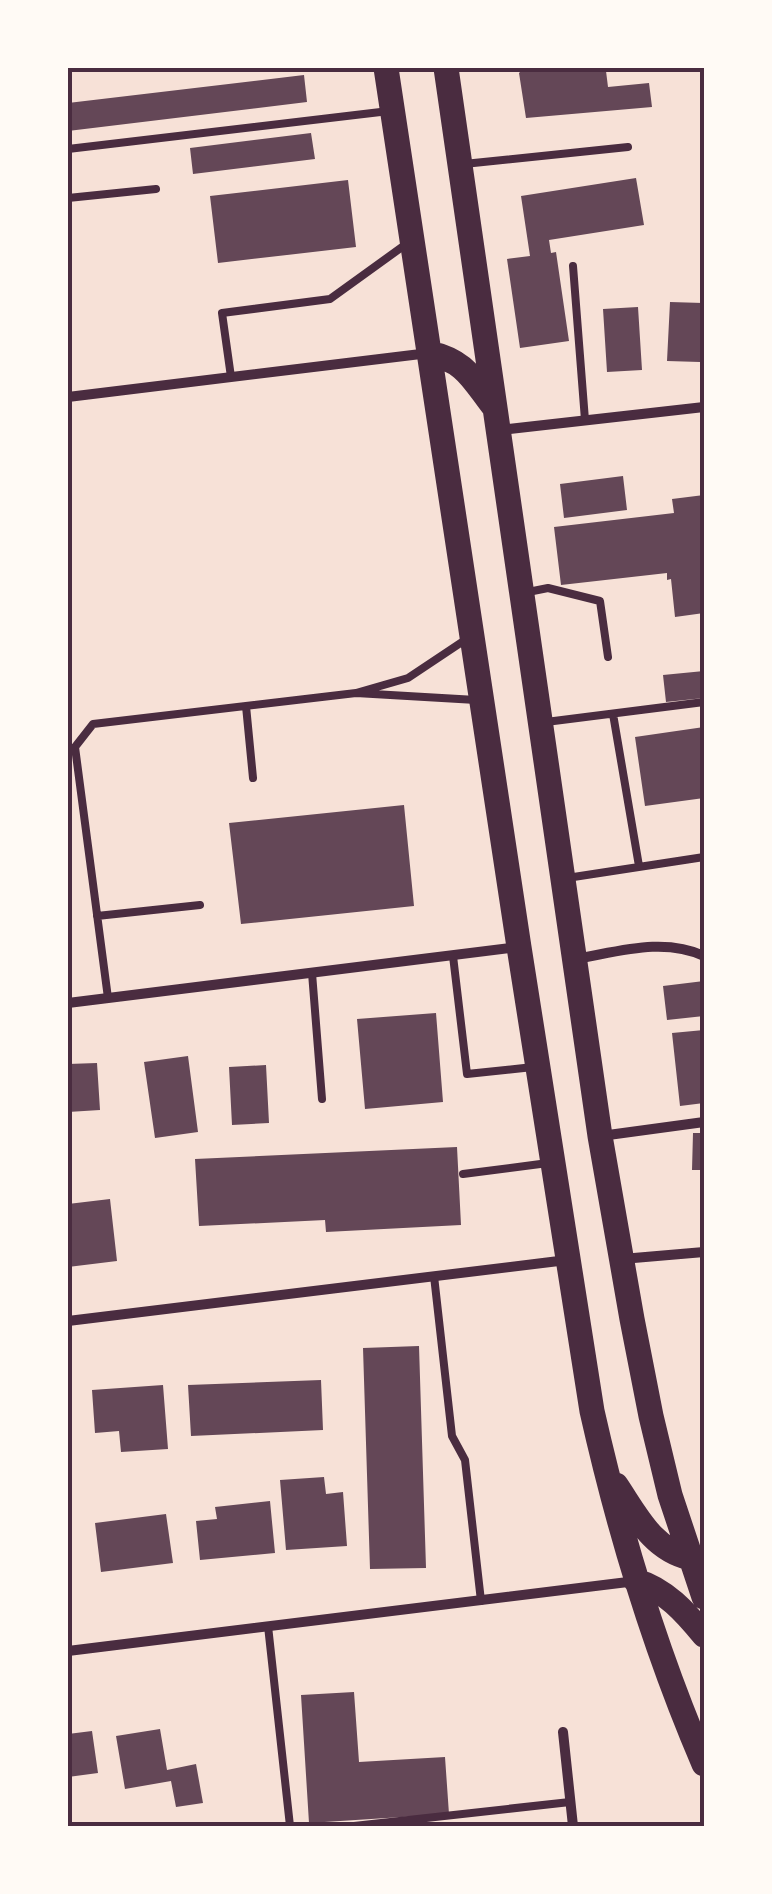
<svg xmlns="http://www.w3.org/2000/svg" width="772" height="1894" viewBox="0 0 772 1894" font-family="Lato,sans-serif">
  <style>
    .building { fill: #644757 }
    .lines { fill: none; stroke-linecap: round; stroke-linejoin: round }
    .service { stroke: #4a2c40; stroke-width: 8 }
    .minor { stroke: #4a2c40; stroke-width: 10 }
    .primary { stroke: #4a2c40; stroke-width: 25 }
    .neatline { fill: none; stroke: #4a2c40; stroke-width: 4 }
  </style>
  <rect width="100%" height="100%" fill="#f7e1d7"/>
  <path class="building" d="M524,68H613L606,71L608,87L649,83L652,107L526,118L519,73Z
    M304,75L307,102L68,131V103Z
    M311,133L315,159L193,174L190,148Z
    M636,178L644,225L549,240L551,253L556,252L569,341L520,348L507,259L530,256L521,196Z
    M348,180L356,247L218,263L210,196Z
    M670,302L703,303L700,362L667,361Z
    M638,307L642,370L607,372L603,309Z
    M623,476L627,510L564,518L560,484Z
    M704,495V613L675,617L671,579L667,580V573L561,585L554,527L674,513L672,499Z
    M704,671V698L666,702L663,675Z
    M704,727V798L645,806L635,737Z
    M404,805L414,906L241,924L229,823Z
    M704,981V1016L667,1020L663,986Z
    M436,1013L443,1102L365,1109L357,1019Z
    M704,1030V1103L680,1106L672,1033Z
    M188,1056L198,1132L155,1138L144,1062Z
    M97,1063L100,1110L68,1112V1064Z
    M266,1065L269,1123L232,1125L229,1067Z
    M693,1133H704V1170H692Z
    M457,1147L461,1225L326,1232L325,1220L199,1226L195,1159Z
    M110,1199L117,1261L68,1267V1204Z
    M419,1346L426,1568L370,1569L363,1348Z
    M321,1380L323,1430L191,1436L188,1385Z
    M163,1385L168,1449L121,1452L119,1431L95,1433L92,1390Z
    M324,1477L326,1494L343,1492L347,1546L286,1550L280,1480Z
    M270,1501L275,1553L200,1560L196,1521L217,1519L215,1507Z
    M166,1514L173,1563L101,1572L95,1523Z
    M354,1692L359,1762L445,1757L449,1814L309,1823L301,1695Z
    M160,1729L167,1770L196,1764L203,1803L176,1807L171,1781L125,1789L116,1736Z
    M92,1731L98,1773L68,1777V1734Z"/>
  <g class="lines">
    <path class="service" d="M68,149L389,111
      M464,164L628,147
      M68,198L156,189
      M573,266L585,420
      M231,377L222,313L330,299L409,242
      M528,592L548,588L600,601L608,657
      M468,638L408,678L356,693L476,700
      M246,706L253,778
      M613,714L639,866
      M546,722L704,702
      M567,878L704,857
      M97,916L200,905
      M453,956L467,1074L533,1067
      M312,973L322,1099
      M108,998L75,747L93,724L356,693
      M463,1174L548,1163
      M434,1276L452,1436L465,1460L481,1601
      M268,1626L290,1826
      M354,1826L570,1802"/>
    <path class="minor" d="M68,397L429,353
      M500,430L704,407
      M575,959C618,952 663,937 704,956
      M68,1003L518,947
      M601,1136L704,1122
      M622,1259L704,1252
      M68,1321L567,1260
      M68,1651L636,1581
      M563,1732L573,1826"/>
    <path class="primary" d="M386,68L519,947L592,1411C619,1531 655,1650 704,1764
      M446,68L600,1136L632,1319L651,1416L670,1495L704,1597
      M429,353C466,361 472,379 494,407
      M616,1485C637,1516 652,1549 690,1558
      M636,1581C665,1589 686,1613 704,1635"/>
  </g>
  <rect width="772" height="1894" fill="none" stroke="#fffaf5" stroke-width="140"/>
  <rect x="70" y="70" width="632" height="1754" class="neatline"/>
</svg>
